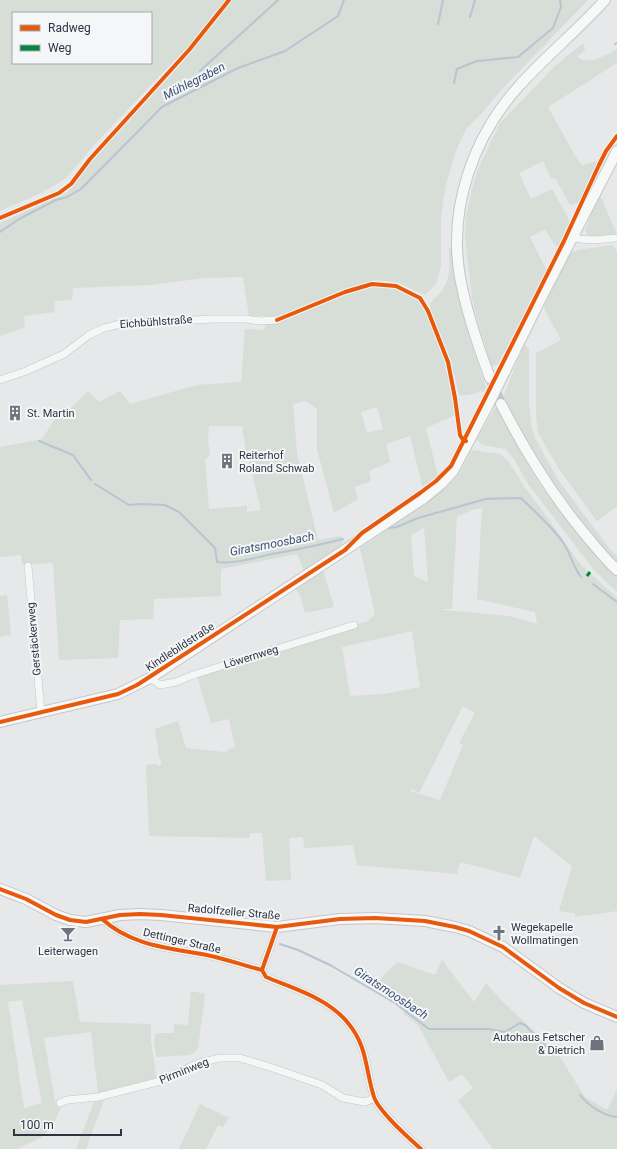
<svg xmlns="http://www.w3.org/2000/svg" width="617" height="1149" viewBox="0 0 617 1149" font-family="Roboto,sans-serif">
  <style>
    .green { fill: #d7ddd7; fill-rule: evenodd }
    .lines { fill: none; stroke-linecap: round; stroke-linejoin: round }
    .stream { stroke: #b8c4d2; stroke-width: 2 }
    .secondary-tunnel { stroke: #c1c4c8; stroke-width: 10; stroke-dasharray: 10 5; stroke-linecap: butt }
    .street-casing { stroke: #c4c6c8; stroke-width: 8 }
    .secondary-casing { stroke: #c4c6c8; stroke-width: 12 }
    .street { stroke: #f5f6f6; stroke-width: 7 }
    .secondary { stroke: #f7f8f8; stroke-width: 10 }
    .secondary-bridge-casing { stroke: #c4c6c8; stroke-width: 12; stroke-linecap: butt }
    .secondary-bridge { stroke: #f7f8f8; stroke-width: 10 }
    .quiet { stroke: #00873e; stroke-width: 3; stroke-dasharray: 6 3; stroke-linecap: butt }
    .cycleway-casing { stroke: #f4f6f8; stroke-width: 6 }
    .cycleway { stroke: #e8590c; stroke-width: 4 }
    .labels { text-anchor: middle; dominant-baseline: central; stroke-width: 4; stroke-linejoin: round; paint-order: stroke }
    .street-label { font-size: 11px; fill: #2e3442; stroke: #f4f6f8 }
    .poi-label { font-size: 11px; fill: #2e3442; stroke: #f4f6f8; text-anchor: start }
    .water-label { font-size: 12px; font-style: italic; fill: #3c5272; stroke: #f4f6f8 }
  </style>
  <rect width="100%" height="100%" fill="#e6e8ea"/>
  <path class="green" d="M0,0H588L502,89L482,113L466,129L456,151L446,184L441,217V266L436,284L425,295L396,282L373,280L372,287C387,287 404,288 416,299C437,319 450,385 457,414L426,428L438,476L423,489L410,436L386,444L390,462L369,471L371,481L354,487L358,499L334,513L317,449V409L306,401L293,404L297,453L318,540L341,536L343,542L342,545L304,570L297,554L221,569V596L154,599L153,619L120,620L118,658L59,660L53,563L22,565L21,555L0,557V447L42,439L63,406L69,410L88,391L99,402L120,391L130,404L197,385L241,382L245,329L264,330L267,322H278L334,298L330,295L275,318L269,316H249L243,277L205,278L151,285L73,288L72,300L54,301L55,312L24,316L25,327L0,336V223L67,192L76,183L90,162L179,65L175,60L96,143L65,179L43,192L0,211ZM13,13H151V63H13ZM377,407L383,429L367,433L361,412ZM209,426H242L246,451L261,510L247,512V506L209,509L205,460L210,455L208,441Z
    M583,43L585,50L577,57C589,66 606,55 617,49V63L548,107L577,159L582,165L598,161L580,202L570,205L555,178H551L543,161L519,173L531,199L552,189L570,222L559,247L555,245L545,229L530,237L547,271L498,364L492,366L479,326L472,299L465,237L466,216L471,193L478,169L500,123L555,66Z
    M599,193L617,234L600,237L589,236L585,231Z
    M613,245L617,252V506L597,521L559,469L538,433L536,416V353L561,340L544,308L568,253L578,250Z
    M449,248L453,249C455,297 470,343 486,387L484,393L481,390C476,394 466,396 459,395L451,361L430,308V303C451,284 450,276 449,248Z
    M524,345L529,349V402L531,423L534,436L559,481L609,548L617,556V563C592,535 566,508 545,476C530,453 514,422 503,397Z
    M496,406C513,438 530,472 552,501C572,528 594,552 617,575V592L594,570L528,484L514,459L506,449L482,445L477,439Z
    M472,450L500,454L509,462L525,488L539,506L580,564L617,598V911L575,917V913L559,911L572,866L534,836L520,878L499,872L460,862L457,874L357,865L353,845L304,848L303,837L289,838L291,880L266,881L262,833H250L249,838L149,836L146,765L156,764L159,766L162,764L159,756L155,729L178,721L186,748L224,752L235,747L229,719L211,723L197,676L368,621L375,614L360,548L437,495L459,474ZM482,508L477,599L535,612L537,624L509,616L443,610L444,609H452L457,517L472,510ZM424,528L428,581V582L414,576L411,535ZM412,631L420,687L384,694L350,696L342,647ZM463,706L475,713L459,743L463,745L440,800L410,791L411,789L419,793Z
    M323,570L334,607L305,613L301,598L296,589Z
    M7,595L11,635L0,637V596Z
    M442,960L474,1002L486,983L501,1000L558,1054L585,1097L607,1110L617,1089V1149H493L458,1101L473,1088L462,1074L449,1082L418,1025L403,1013L407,1010L374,986L397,962L435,975Z
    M73,981L80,1022L151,1024V1041L157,1082L98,1097V1091L91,1032L44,1038L55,1101L62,1105L51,1129L40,1138L17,1149H0V985ZM22,1000L42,1103L24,1108L8,1002Z
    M191,991L205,994L198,1049L190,1055L156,1057L154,1041L156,1033H174V1024L188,1025Z
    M104,1100L86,1149H76L94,1102Z
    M200,1104L229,1118L223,1127L218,1125L206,1149H179Z"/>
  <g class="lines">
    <path class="stream" d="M470,17L475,0
      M438,24L443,0
      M615,44L617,43
      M200,71L278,0
      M454,83L457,69L477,61L518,57L553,28L561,7L560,0
      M0,232L19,219L56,200L67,197L81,189L162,107L238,68L285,51L338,16L344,0
      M39,441L73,455L91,480
      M95,484L129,505L140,504L165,505L179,512L215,548L217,562C235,564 254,558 272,554C296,550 319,545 343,539
      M388,528L397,527L418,518L486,499L521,498C534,511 555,529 564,544C571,555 573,567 581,577
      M593,584L617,602
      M280,944L298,950L330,965L395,1003L429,1029H488L505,1032L520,1023L525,1025L555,1055
      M580,1095C588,1105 603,1116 617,1117"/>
    <path class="secondary-tunnel" d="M490,378L501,404"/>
    <defs>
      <path id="street" d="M573,237C587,242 602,239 617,238
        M0,380L26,371L64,354L89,335L104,328L120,324L213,319H246L260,321L277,320
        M28,566L41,712
        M150,678L160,685L176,682L193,675L354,625
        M102,919C133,947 172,948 211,956C229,960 245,966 262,970
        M277,927L262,970L266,977C294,989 328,998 348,1023C368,1047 365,1069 374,1097C379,1112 409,1138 421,1149
        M60,1103L67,1100L98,1097L157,1082L199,1063L220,1058H240L273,1068L322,1085L343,1098L365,1102L374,1098"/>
      <path id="secondary" d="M505,371L538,304L617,151
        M490,378C478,346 466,311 460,277C448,208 473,137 519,86C546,56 578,30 605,0
        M501,404C525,451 550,492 584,533C595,546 605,559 617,570
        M0,722L118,694L150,678L392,519L424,498L441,484L453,471L486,409
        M0,889L26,899L56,915L70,920L86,922L120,915L140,914L161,915L277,927L340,919L375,918L425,921L455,927L469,931L503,947L559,988L584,1003L617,1017"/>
    </defs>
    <use href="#street" class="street-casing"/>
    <use href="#secondary" class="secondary-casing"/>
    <use href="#street" class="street"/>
    <use href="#secondary" class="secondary"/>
    <defs>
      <path id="secondary-bridge" d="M486,409L505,371"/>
    </defs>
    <use href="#secondary-bridge" class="secondary-bridge-casing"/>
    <use href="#secondary-bridge" class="secondary-bridge"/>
    <path class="quiet" d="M587,576L590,572"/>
    <defs>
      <path id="cycleway" d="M0,218L59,193L71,184L90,159L189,50L229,0
        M277,320L345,292L372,284L396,286L420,298L428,311L448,362L455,398L460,435L463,440L466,441
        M0,722L118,694L137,685L345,550L362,533L420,493L436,481L451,466L564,241L599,165L606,151L617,136
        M0,889L26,899L56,915L70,920L86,922L120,915L140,914L161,915L277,927L340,919L375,918L425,921L455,927L469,931L503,947L559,988L584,1003L617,1017
        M102,919C133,947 172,948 211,956C229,960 245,966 262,970
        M277,927L262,970L266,977C294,989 328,998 348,1023C368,1047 365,1069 374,1097C379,1112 409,1138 421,1149"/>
    </defs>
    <use href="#cycleway" class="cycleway-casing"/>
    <use href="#cycleway" class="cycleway"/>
  </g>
  <defs>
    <symbol id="building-bare" viewBox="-9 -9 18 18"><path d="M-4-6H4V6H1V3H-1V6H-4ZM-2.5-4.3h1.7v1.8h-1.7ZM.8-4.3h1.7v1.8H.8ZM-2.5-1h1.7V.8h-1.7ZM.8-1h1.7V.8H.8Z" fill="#6e737d" stroke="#f4f6f8" stroke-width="2.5" paint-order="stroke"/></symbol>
    <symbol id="church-bare" viewBox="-9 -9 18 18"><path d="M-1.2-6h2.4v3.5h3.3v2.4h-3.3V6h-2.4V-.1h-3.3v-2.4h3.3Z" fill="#6e737d" stroke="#f4f6f8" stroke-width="2.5" paint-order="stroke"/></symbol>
    <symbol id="bar-bare" viewBox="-9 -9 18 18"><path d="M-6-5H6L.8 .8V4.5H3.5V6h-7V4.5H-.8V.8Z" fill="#6e737d" stroke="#f4f6f8" stroke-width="2.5" paint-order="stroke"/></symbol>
    <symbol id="shop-bare" viewBox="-9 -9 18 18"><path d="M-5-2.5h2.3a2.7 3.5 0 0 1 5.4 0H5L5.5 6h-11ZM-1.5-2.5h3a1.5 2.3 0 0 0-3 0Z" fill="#6e737d" stroke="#f4f6f8" stroke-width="2.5" paint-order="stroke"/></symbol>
  </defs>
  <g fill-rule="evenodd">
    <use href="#building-bare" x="4" y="402" width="22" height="22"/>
    <use href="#building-bare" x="216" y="450" width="22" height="22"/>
    <use href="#church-bare" x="488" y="922" width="22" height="22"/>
    <use href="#bar-bare" x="57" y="923" width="22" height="22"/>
    <use href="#shop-bare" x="586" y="1032" width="22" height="22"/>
  </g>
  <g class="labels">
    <g class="street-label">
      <text transform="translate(156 322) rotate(-4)">Eichbühlstraße</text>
      <text transform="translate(34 639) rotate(-95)">Gerstäckerweg</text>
      <text transform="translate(180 647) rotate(-33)">Kindlebildstraße</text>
      <text transform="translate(251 657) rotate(-17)">Löwernweg</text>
      <text transform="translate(234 912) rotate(5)">Radolfzeller Straße</text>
      <text transform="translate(182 941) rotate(13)">Dettinger Straße</text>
      <text transform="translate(184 1071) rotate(-22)">Pirminweg</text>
    </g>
    <g class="poi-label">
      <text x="27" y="413">St. Martin</text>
      <text x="239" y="455">Reiterhof<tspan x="239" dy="13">Roland Schwab</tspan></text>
      <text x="511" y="927">Wegekapelle<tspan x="511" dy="13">Wollmatingen</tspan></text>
      <text x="68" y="951" text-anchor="middle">Leiterwagen</text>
      <text x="585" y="1037" text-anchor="end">Autohaus Fetscher<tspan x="585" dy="13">&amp; Dietrich</tspan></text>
    </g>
    <g class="water-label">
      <text transform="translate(194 81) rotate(-27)">Mühlegraben</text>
      <text transform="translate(272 544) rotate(-11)">Giratsmoosbach</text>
      <text transform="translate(391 993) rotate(33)">Giratsmoosbach</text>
    </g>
  </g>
  <rect x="12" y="12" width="140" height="52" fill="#f4f6f8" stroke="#a5a8af"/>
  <rect x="20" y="25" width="20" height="6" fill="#e8590c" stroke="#a5a8af"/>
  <text x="48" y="32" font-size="12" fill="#2e3442">Radweg</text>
  <rect x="20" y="45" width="20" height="6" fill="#00873e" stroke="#a5a8af"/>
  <text x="48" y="52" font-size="12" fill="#2e3442">Weg</text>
  <path d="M14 1129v6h107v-6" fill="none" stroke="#2e3442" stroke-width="2"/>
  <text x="20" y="1129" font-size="12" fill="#2e3442" stroke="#f4f6f8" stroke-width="3" paint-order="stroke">100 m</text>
</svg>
